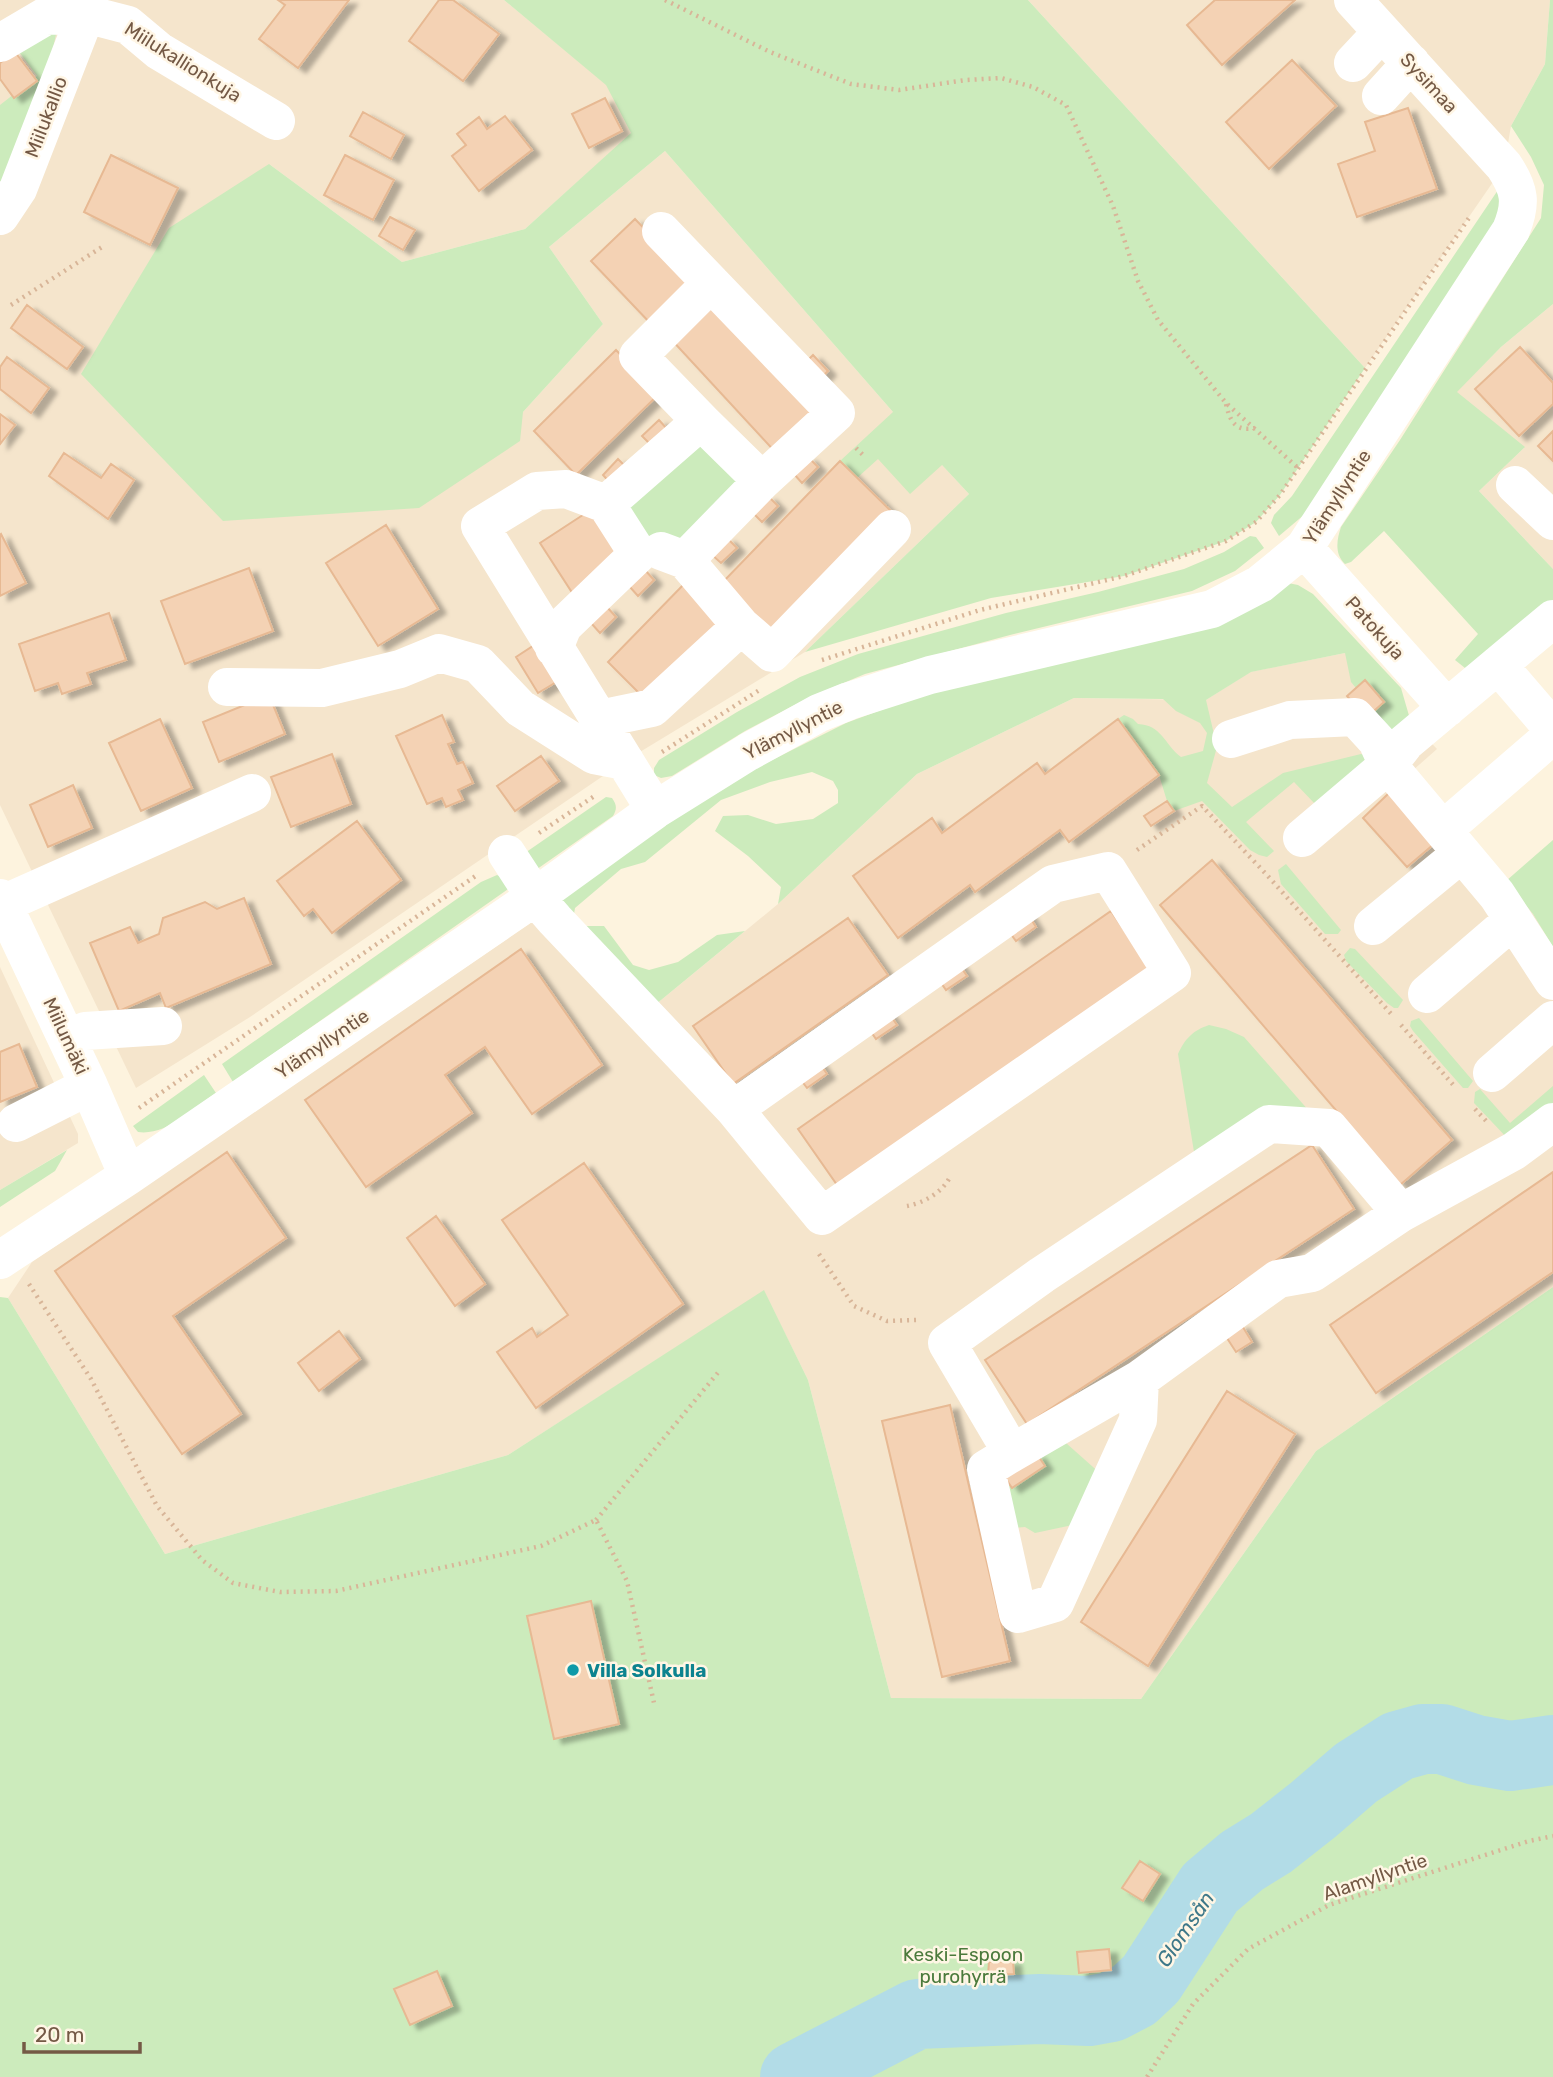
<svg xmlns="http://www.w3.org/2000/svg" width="1553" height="2077" viewBox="0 0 1553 2077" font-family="Rubik,sans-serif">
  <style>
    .residential { fill: #f5e5cc }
    .green { fill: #ccebbc }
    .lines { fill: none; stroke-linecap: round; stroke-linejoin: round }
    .river { stroke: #b2dce7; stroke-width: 70 }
    .building { fill: #f4d2b4; stroke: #e7b993; stroke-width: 2; filter: url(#shadow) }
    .path { stroke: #d8b598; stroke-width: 4.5; stroke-dasharray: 2 5; stroke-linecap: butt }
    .minor { stroke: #fff; stroke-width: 38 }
    .culture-dot { fill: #0f9aa8; stroke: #fff6e5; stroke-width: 2.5 }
    .labels { text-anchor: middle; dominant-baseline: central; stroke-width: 5; stroke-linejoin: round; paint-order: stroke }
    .street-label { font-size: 19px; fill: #745945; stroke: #fff6e5 }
    .culture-label { font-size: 19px; font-weight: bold; fill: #0d838f; stroke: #fff6e5; text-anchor: start }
    .park-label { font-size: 19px; fill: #4b7a3c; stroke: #fff6e5 }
    .water-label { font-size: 21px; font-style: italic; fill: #3e7889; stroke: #fff6e5 }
  </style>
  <defs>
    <filter id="shadow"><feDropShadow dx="8" dy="4.5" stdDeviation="2" flood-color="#0004"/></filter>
  </defs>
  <rect width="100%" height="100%" fill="#fdf3de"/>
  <path class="residential" d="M0,0H504L607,85L632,133L525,229L402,262L269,164L523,412L603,324L549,247L665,151L893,412L969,494L805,652L625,761L250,1017L136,1088L0,805Z
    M1028,0H1550L1545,64L1511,126L1504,166L1365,368Z
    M1553,304V569L1479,491L1524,448L1456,392L1501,347Z
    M1345,653L1437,749L1411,772L1506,881L1533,914L1553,947V1287L1316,1451L1141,1699L891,1698L808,1380L764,1291L508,1455L165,1554L8,1298L32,1262L557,905L655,1005L778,904L917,774L1074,698L1206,700L1250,672Z
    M0,967L78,1134V1143L0,1190Z"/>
  <path class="green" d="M504,0H1028L1365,368L1280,495L1256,522L1226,541L1124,576L991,598L805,652L969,494L942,465L910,494L878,459L857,478L840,461L893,412L665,151L549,247L603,324L523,412L520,441L419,508L223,521L81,374L169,228L269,164L402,262L525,229L631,133L606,85Z
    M1550,0H1553V304L1501,347L1457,392L1525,447L1479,491L1553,569V603L1465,668L1455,660L1478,634L1384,531L1351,562L1345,564C1334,554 1337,539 1341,527L1400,440L1541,218L1544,185L1531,157L1511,126L1545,64Z
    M42,34H56L43,99L0,189V105L37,76L19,52Z
    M1500,187L1503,213L1305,514L1279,536L1271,523L1274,515L1292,496Z
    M696,436L749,483L682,547L639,537L627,506Z
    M1250,536L1256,537L1264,548L1235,571L1192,591L1010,635L865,674L810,697L745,731L672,776L661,778L654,775V768L659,760L737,712L800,677L858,654L1006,613L1098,592L1184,569L1224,552Z
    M1288,583L1298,585L1313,594L1401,688L1410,719L1406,726L1389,730L1378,725L1365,680L1356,688L1351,682L1345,653L1251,672L1206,700L1217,747L1207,783L1232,807L1283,773L1361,754L1371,756L1316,805L1294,782L1246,822L1274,851L1267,857L1259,855L1250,850L1202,801L1174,811L1167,801L1159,775L1118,719L1124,715L1133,719L1138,724C1162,725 1164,744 1181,757L1203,751L1207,733L1200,723L1176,711L1163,699L1074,698L917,774L778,904L781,887L748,856L715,831L723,816L748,815L776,824L813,819L838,803V790L833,781L812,772L770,782L721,800L645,862L621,869L575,908L573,920L581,926H604L633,965L649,970L678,962L717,935L745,931L655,1005L563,916L561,897L692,805L760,766L846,723L943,687Z
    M606,797L612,798C617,805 617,809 613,816L530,874L522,855Z
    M1553,840V947L1533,914L1506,881Z
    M1286,864L1341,930L1338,934H1325L1281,884L1278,870Z
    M497,875L506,879L511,887L233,1082L222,1064L481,882Z
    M1350,948L1355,949L1403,1000L1398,1008H1394L1387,1003L1346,961L1344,955Z
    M1419,1018L1473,1081L1468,1088H1463L1413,1031L1410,1026L1411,1021Z
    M1209,1025L1226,1029L1244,1037L1310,1112L1196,1164L1178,1054C1185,1039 1192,1031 1209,1025Z
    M204,1075L216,1093C193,1108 167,1136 138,1132L133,1126Z
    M1553,1086V1109L1509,1140L1474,1103L1475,1092L1480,1089L1510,1123Z
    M67,1150L55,1171L0,1207V1190Z
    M1553,1287V2077H0V1297L8,1298L165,1554L508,1455L764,1290L808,1380L891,1698L1141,1699L1316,1451Z
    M1057,1435L1102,1475L1082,1523L1035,1533L1025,1527L1004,1529L993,1478Z"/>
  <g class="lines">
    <path class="river" d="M795,2077L917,2014L1040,2009L1089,2011L1111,2007L1134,1995L1151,1979L1210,1888L1242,1861L1271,1843L1313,1810L1356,1773L1398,1746L1423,1739H1442L1476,1750L1510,1756L1553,1750"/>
  </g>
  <path class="building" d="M278,0H349L298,68L259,39L285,5Z
    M439,0H453L499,34L463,81L409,41Z
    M1215,0H1295L1222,65L1187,25Z
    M15,52L37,81L14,98L0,79V63Z
    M1292,60L1336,106L1269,169L1226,122Z
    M605,98L622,131L589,148L572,114Z
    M1408,108L1437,189L1357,217L1338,164L1375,151L1365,122Z
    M363,112L404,135L391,159L350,136Z
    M505,116L532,150L479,191L452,156L466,145L457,134L479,117L487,129Z
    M111,155L178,188L150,245L84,212Z
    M345,155L394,180L373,220L324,195Z
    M390,217L415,230L403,250L379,236Z
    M635,219L696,283L652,325L591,261Z
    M713,296L823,415L779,456L669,337Z
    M27,305L83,347L67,369L11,328Z
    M1520,347L1553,383V404L1519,436L1475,389Z
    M616,350L659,394L576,475L534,431Z
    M813,355L828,371L818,381L803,365Z
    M7,357L49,388L31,413L0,389V367Z
    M0,414L15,425L0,444Z
    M659,420L668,430L652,446L642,436Z
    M1553,431V461L1538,446Z
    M64,453L101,478L111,464L134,480L108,519L49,476Z
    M808,457L818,467L802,483L793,473Z
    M618,459L628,469L612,485L603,475Z
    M840,461L895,515L775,638L721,584Z
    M768,496L778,506L762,522L752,512Z
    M589,511L633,555L573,594L540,543Z
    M386,525L438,609L378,646L326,563Z
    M1,534L26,583L0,596V535Z
    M727,538L737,548L721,563L711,554Z
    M249,568L273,631L185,664L161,601Z
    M645,570L654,580L638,596L629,586Z
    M688,580L730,621L649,703L608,662Z
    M607,607L616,617L600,633L591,623Z
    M109,613L126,660L87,673L91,684L62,694L58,683L35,691L19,644Z
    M536,644L558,681L538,693L516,657Z
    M1365,680L1384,702L1366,718L1347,696Z
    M269,695L285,734L219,762L203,722Z
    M442,715L454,742L448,744L457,764L463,762L473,783L458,790L463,800L446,807L442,798L427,804L396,736Z
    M160,719L192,788L141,811L109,743Z
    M1118,719L1159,775L1069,842L1060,830L975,892L970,885L898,938L853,876L932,818L942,833L1037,763L1045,774Z
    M332,754L351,804L291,827L271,777Z
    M541,756L559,781L515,811L497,786Z
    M73,785L92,828L48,847L30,805Z
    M1389,793L1434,844L1407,867L1363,818Z
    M1167,801L1174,811L1151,826L1144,816Z
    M357,821L401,880L332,933L313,909L304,916L277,881Z
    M1212,860L1452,1140L1400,1185L1160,905Z
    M244,898L271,964L166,1008L160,993L119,1011L90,943L130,927L138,943L159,934L163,918L205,902L217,909Z
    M1026,911L1036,927L1016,941L1005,926Z
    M1111,911L1155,975L842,1192L798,1129Z
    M848,918L888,975L733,1084L693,1026Z
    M521,949L602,1065L532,1114L485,1047L445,1075L472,1113L366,1187L305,1100Z
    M956,960L967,976L946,990L935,974Z
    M886,1009L897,1025L876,1039L865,1023Z
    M19,1044L37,1087L0,1102V1052Z
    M816,1058L827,1074L807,1088L795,1072Z
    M1312,1145L1354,1209L1027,1424L985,1360Z
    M227,1152L286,1238L173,1316L241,1414L182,1454L55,1271Z
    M584,1163L683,1304L536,1408L497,1352L532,1328L537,1337L568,1315L502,1220Z
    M1553,1172V1272L1376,1393L1330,1325Z
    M436,1216L485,1284L455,1306L407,1238Z
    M1241,1324L1252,1342L1236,1352L1225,1335Z
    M339,1331L360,1359L319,1391L298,1363Z
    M1227,1391L1295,1434L1148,1666L1081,1622Z
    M950,1405L1010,1661L942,1677L882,1421Z
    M1037,1454L1045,1466L1012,1488L1004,1476Z
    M591,1601L619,1724L554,1739L527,1616Z
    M1140,1861L1160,1874L1143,1901L1122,1888Z
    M1109,1949L1111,1970L1079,1973L1077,1952Z
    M1013,1961L1014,1974L988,1975L989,1962Z
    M437,1971L452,2006L410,2025L394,1989Z"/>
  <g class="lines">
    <path class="path" d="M665,0L770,52L851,84L899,90L966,80L1001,78L1033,87L1066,105L1113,206L1138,281L1158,320L1226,403L1298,468
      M11,305L102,247
      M1226,404C1230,421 1235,432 1255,428
      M856,448L864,456
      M822,660L980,610L1124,576L1226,541L1256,522L1280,495L1471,215
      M662,752L761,689
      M539,833L596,795
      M1137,850L1202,806L1266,874L1393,1016
      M1401,1025L1455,1087
      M139,1108L477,875
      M1475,1109L1488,1123
      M907,1206C923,1203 942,1193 950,1177
      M819,1254L854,1306L887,1321L916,1320
      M29,1284L91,1379L157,1506L202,1560L233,1583L280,1592L336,1591L541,1546L596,1520L627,1581L654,1703
      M596,1520L721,1369
      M1147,2077L1193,2004L1248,1949L1329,1905L1529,1841L1553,1836"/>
    <path class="minor" d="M0,43L46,16L86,14L128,25L159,51L276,121
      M1353,63L1382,32
      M1381,96L1411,63
      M0,216L18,189L86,14
      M661,231L836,413L762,481
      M1515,485L1553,521
      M1304,548L1447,708
      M661,551L685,560L741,626
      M685,560L762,481L701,421
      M554,648L563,626L638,554L606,504
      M1498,665L1553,729
      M227,687L322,688L400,669L439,653L478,664L520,708L594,755L625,761
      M599,719L652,708L741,626L772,653L892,529
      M1231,739L1290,720L1355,717L1377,741L1388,765L1497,895L1553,981
      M655,810L480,526L537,491L566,489L606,504L701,421L638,356L711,283
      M1443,830L1553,735
      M1302,838L1388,765L1406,742L1553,619
      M507,854L535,897L555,920L734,1109L822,1216L1172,973L1108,871L1053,884L734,1109
      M0,898L89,1086L128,1176
      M3,904L252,793
      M1373,926L1462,853
      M1427,994L1513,920
      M68,1040L85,1031L163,1026
      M1492,1073L1553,1020
      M16,1123L89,1086
      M1401,1213L1329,1128L1269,1124L1042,1275L947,1343L1012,1453L1140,1379L1278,1279L1312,1273L1401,1213L1514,1151L1553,1122
      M0,1260L128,1176L535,897L655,810L748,752L819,713L849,701L930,675L1212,609L1260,584L1304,548L1511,230C1522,203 1520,190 1504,166L1353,0
      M1012,1453L986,1469L1018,1614L1055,1603L1138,1420L1140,1379"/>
  </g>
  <circle class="culture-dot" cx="573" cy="1670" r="7"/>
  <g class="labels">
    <g class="street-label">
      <text transform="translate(183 62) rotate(32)">Miilukallionkuja</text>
      <text transform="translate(1429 83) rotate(47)">Sysimaa</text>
      <text transform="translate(46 117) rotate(-69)">Miilukallio</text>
      <text transform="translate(1337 497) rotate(-57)">Ylämyllyntie</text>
      <text transform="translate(1375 628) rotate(48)">Patokuja</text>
      <text transform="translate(793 730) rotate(-27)">Ylämyllyntie</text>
      <text transform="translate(66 1036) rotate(65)">Miilumäki</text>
      <text transform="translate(322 1044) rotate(-34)">Ylämyllyntie</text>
      <text transform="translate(1375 1877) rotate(-19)">Alamyllyntie</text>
    </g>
    <g class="culture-label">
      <text x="587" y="1670">Villa Solkulla</text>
    </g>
    <g class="park-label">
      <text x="963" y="1954">Keski-Espoon<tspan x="963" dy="22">purohyrrä</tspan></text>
    </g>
    <g class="water-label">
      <text transform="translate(1185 1929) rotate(-56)">Glomsån</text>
    </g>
  </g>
  <path d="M24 2042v10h116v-10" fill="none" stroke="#745945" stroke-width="3.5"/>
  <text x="35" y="2042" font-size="21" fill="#745945" stroke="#fff6e5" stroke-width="5" paint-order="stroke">20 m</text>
</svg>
